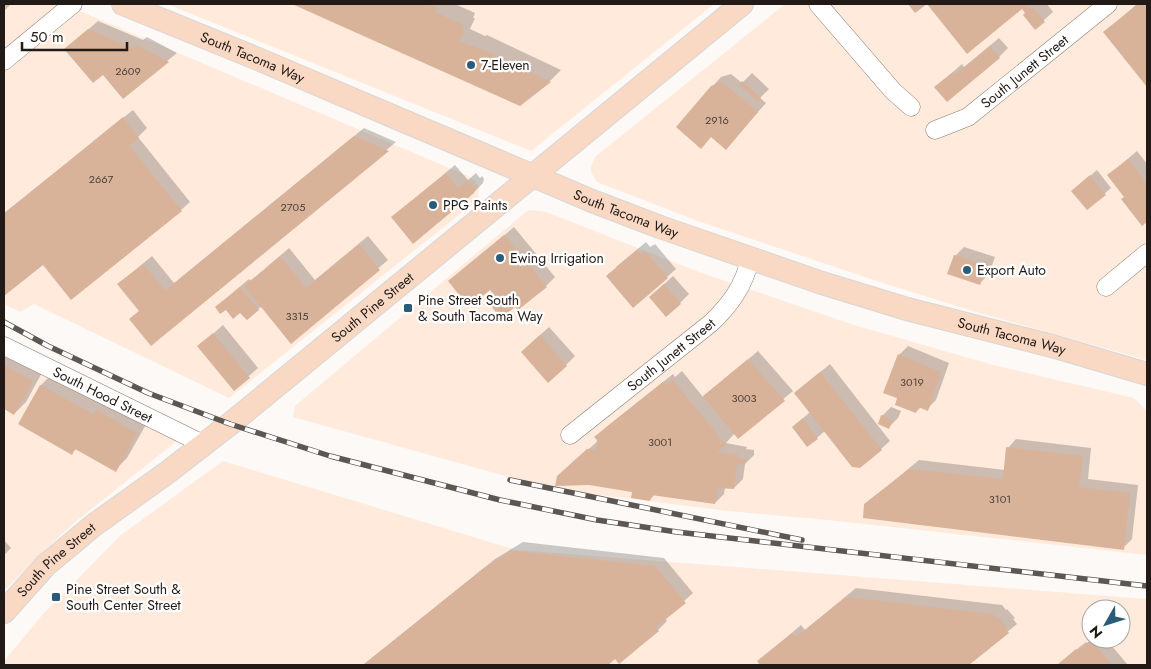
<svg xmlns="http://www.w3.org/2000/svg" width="1151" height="669" viewBox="0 0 1151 669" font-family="Jost,sans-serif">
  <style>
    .built { fill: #ffeadc; fill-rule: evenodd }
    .shadow { fill: #0003 }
    .building { fill: #d8b39a }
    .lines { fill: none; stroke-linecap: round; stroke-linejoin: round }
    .minor-casing { stroke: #8c7b70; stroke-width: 19 }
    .major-casing { stroke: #d7d6d5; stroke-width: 24 }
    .minor { stroke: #fff; stroke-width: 18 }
    .major { stroke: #fad9c4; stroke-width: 22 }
    .rail-casing { stroke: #5d5753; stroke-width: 5.5 }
    .rail { stroke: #fff; stroke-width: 4; stroke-dasharray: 11; stroke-linecap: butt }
    .poi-dot { fill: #295c79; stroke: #fff; stroke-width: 2 }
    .labels { text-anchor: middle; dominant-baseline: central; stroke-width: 4.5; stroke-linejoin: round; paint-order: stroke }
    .number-label { font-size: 11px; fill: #4f4037 }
    .street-label { font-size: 14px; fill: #211a16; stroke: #fff }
    .poi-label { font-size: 14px; fill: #211a16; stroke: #fff; text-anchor: start }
  </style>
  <rect width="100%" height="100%" fill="#fcf9f6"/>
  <path class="built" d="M4,4H63L468,176L476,182L479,187L478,198L475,202L229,398L34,304L20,312L4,304Z
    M167,4H714L531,151Z
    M785,4H1147V360L976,312L883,283L698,221L597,182L591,172V167L595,157Z
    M533,210L546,212L699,272L854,325L993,365L1134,398L1147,411V555L838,521L728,511L552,489L293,417L295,406L527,211Z
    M4,336L123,395L193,428L75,522L50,545L4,591Z
    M223,461L516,550L1147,599V665H4V661L44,613L121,535ZM1091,609H1121V639H1091Z"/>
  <path class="shadow" d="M4,4H11L4,11Z
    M295,4H455L475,13L473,18H475L470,29L485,36L487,35L561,70L550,81L520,105Z
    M928,4H1047L1053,12L1035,28L1022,7L967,52Z
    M1137,4H1147V85L1105,32Z
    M98,21L143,40L147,37L177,53L123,97L103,73L66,49Z
    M999,38L1008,48L999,57L936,87L962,64L964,67Z
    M752,73L769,89L760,98L766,103L734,139L712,87L721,77L731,74L742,83Z
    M133,110L147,128L138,137L190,202L181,210L43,263L4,295V213Z
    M364,128L396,142L151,344L131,319L140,310L128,276L152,256L174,283Z
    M1137,151L1147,164V220L1142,225L1125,196L1109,175Z
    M455,165L468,180L476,173L480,178L482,176L484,179L483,183L474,192L402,209Z
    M1097,170L1111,188L1087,209L1079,185Z
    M514,227L555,277L546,286L519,309L516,305L490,288L450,281Z
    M368,236L388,260L291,342L262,306L247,319L240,311L216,307L249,279L251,281L289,248L315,280Z
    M646,242L650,247L655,244L676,269L667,277L616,267Z
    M964,247L995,257L989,274L980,283L955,256Z
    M673,276L689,294L680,303L650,297Z
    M223,325L258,368L234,389L199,346Z
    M549,327L575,356L566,365L531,343Z
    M908,346L949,363L936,400L927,409L921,407L916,412L899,398V355Z
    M4,347L44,369L26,402L14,414L4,408Z
    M758,351L793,391L738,437L735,433L726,443L747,447L746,449L754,450V455L745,464L743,479L734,488L725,487L724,494L715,503L655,494L650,500L633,491L568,467L599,440L596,437L605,428L673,374L675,377L682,371L703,397Z
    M830,364L890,441L881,449L825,431L807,446L793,427L810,412L795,393Z
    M53,373L148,421L127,458L115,470L76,449L72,453L20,424L41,385Z
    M891,407L901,411L898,418L889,427L882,416Z
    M1016,439L1091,448L1088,479L1138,485L1132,539L1123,548L865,505L919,460L1005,470L1008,448Z
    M4,540L11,548L4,555Z
    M523,542L664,558L693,593L665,618L667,621L658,630L606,665H363L495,559Z
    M856,588L1002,605L1006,610L1007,609L1015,618L1013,619L1017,624L967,665H762L759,661L801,625L805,630Z
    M1092,639H1106L1128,665H1057L1086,642L1087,643Z"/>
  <path class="building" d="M292,4H428L437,8L435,12L464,25L462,30H464L459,41L473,47L474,46L551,82L520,106Z
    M908,4H1028L1027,5L1030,9L1033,7L1045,22L1035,30L1023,15L1025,13L1022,9L967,54L927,4L915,13Z
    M1138,4H1147V87L1103,32Z
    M88,29L134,49L137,45L169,62L123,99L103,75L93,83L64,49Z
    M990,46L1000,58L947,102L934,87L953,72L955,75Z
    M742,81L761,98L758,102L739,85Z
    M722,82L758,112L726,150L711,137L701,149L676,127L711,86Z
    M123,117L139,138L129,146L182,211L71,300L43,265L4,296V214Z
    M354,136L389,151L151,346L129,319L139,311L117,284L143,264L165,291Z
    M1128,159L1147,184V222L1142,226L1121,199L1124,197L1107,175Z
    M446,173L458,188L467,181L471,186L473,184L476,189L474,193L413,244L391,217Z
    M1090,175L1106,195L1087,210L1071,191Z
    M504,235L547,287L518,310L515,307L501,318L491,306L498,300L490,290L469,307L448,281Z
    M359,244L380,270L291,344L244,286L280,256L306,288Z
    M637,250L641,255L645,251L668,278L633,308L606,276Z
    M954,255L987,266L980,285L947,274Z
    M664,284L681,304L666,317L649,297Z
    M240,287L259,310L247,320L240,313L233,319L226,310L220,314L215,307Z
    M213,333L250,378L234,391L197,346Z
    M540,335L567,366L548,383L521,352Z
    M898,354L941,372L928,411L918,407L916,413L895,405L897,398L883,393Z
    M748,359L785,401L738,439L703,396Z
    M4,365L33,381L14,415L4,409Z
    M820,372L882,450L860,468L852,467L794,393Z
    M672,379L726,445L717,452L739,455L738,458L746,459L745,465L737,464L734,489L718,488L715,504L651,495L650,501L631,498L632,492L589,485L555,486L557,476L587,449L596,450L597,440L594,437L663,382L666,385Z
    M40,385L93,414L96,410L137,433L116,472L75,449L72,455L18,424Z
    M881,415L893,420L889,429L878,424Z
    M803,418L818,439L807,447L792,427Z
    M1006,447L1083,456L1079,487L1130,493L1124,550L863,518L864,504L909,469L1003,479Z
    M513,551L655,566L686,603L656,627L659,631L619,664L615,659L608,665H363L484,568Z
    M846,597L993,614L996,618L998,617L1007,627L1005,629L1009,633L969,665H760L757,661L792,633L796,637Z
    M1091,640L1112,665H1057L1076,649L1078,651Z"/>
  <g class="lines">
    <defs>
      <g id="minor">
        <path d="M818,4L893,91L911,107"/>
        <path d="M4,61L73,4"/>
        <path id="s1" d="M935,130L968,117L1108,4"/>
        <path d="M1106,287L1147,253"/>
        <path id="s2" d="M4,346L203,444"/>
        <path id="s3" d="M570,435L711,323C730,305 744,286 750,259"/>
      </g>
      <g id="major">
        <path id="s4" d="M123,4L258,59L592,201L660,227L822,283L907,309L1052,346L1147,374"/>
        <path id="s5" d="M4,612L46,565L94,525L168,472L230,424L742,4"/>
      </g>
    </defs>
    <use href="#minor" class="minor-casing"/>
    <use href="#major" class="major-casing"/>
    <use href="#minor" class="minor"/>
    <use href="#major" class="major"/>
    <defs>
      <path id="rail" d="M4,322L48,346L148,393L230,424L330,456L500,500L597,520L677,532L1147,586
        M510,480L802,540"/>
    </defs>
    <use href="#rail" class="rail-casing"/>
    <use href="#rail" class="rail"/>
  </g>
  <g class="poi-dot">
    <circle cx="471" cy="65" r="5"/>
    <circle cx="433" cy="205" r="5"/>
    <circle cx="500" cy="258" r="5"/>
    <circle cx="967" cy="270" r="5"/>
    <rect x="403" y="303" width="10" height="10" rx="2.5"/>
    <rect x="51" y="592" width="10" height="10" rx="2.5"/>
  </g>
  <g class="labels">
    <g class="number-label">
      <text x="128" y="71">2609</text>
      <text x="717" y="120">2916</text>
      <text x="101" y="179">2667</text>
      <text x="293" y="207">2705</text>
      <text x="297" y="316">3315</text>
      <text x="912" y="382">3019</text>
      <text x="744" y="398">3003</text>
      <text x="660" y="442">3001</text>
      <text x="1000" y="499">3101</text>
    </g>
    <g class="street-label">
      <text stroke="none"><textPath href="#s4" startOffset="140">South Tacoma Way</textPath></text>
      <text stroke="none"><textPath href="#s1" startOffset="108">South Junett Street</textPath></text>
      <text stroke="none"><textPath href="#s4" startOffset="545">South Tacoma Way</textPath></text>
      <text stroke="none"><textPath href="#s5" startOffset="479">South Pine Street</textPath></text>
      <text stroke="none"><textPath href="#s4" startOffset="950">South Tacoma Way</textPath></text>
      <text stroke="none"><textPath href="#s3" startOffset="129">South Junett Street</textPath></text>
      <text stroke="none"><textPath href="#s2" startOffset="110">South Hood Street</textPath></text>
      <text stroke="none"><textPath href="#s5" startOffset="74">South Pine Street</textPath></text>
    </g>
    <g class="poi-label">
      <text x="481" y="65">7-Eleven</text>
      <text x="443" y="205">PPG Paints</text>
      <text x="510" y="258">Ewing Irrigation</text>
      <text x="977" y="270">Export Auto</text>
      <text x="418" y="300">Pine Street South<tspan x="418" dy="16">&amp; South Tacoma Way</tspan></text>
      <text x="66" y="589">Pine Street South &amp;<tspan x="66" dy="16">South Center Street</tspan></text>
    </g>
  </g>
  <rect width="1151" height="669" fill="none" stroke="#211a16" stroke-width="10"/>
  <g transform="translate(1106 624) rotate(231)"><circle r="24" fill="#ffffff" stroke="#a6a3a2"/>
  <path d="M0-4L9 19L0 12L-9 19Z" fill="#295c79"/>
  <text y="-8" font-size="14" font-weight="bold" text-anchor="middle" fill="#211a16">N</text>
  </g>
  <path d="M22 42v8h105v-8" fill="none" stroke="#211a16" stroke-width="2.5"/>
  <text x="30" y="42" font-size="15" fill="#211a16" stroke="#ffffff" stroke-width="4" paint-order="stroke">50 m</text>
</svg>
